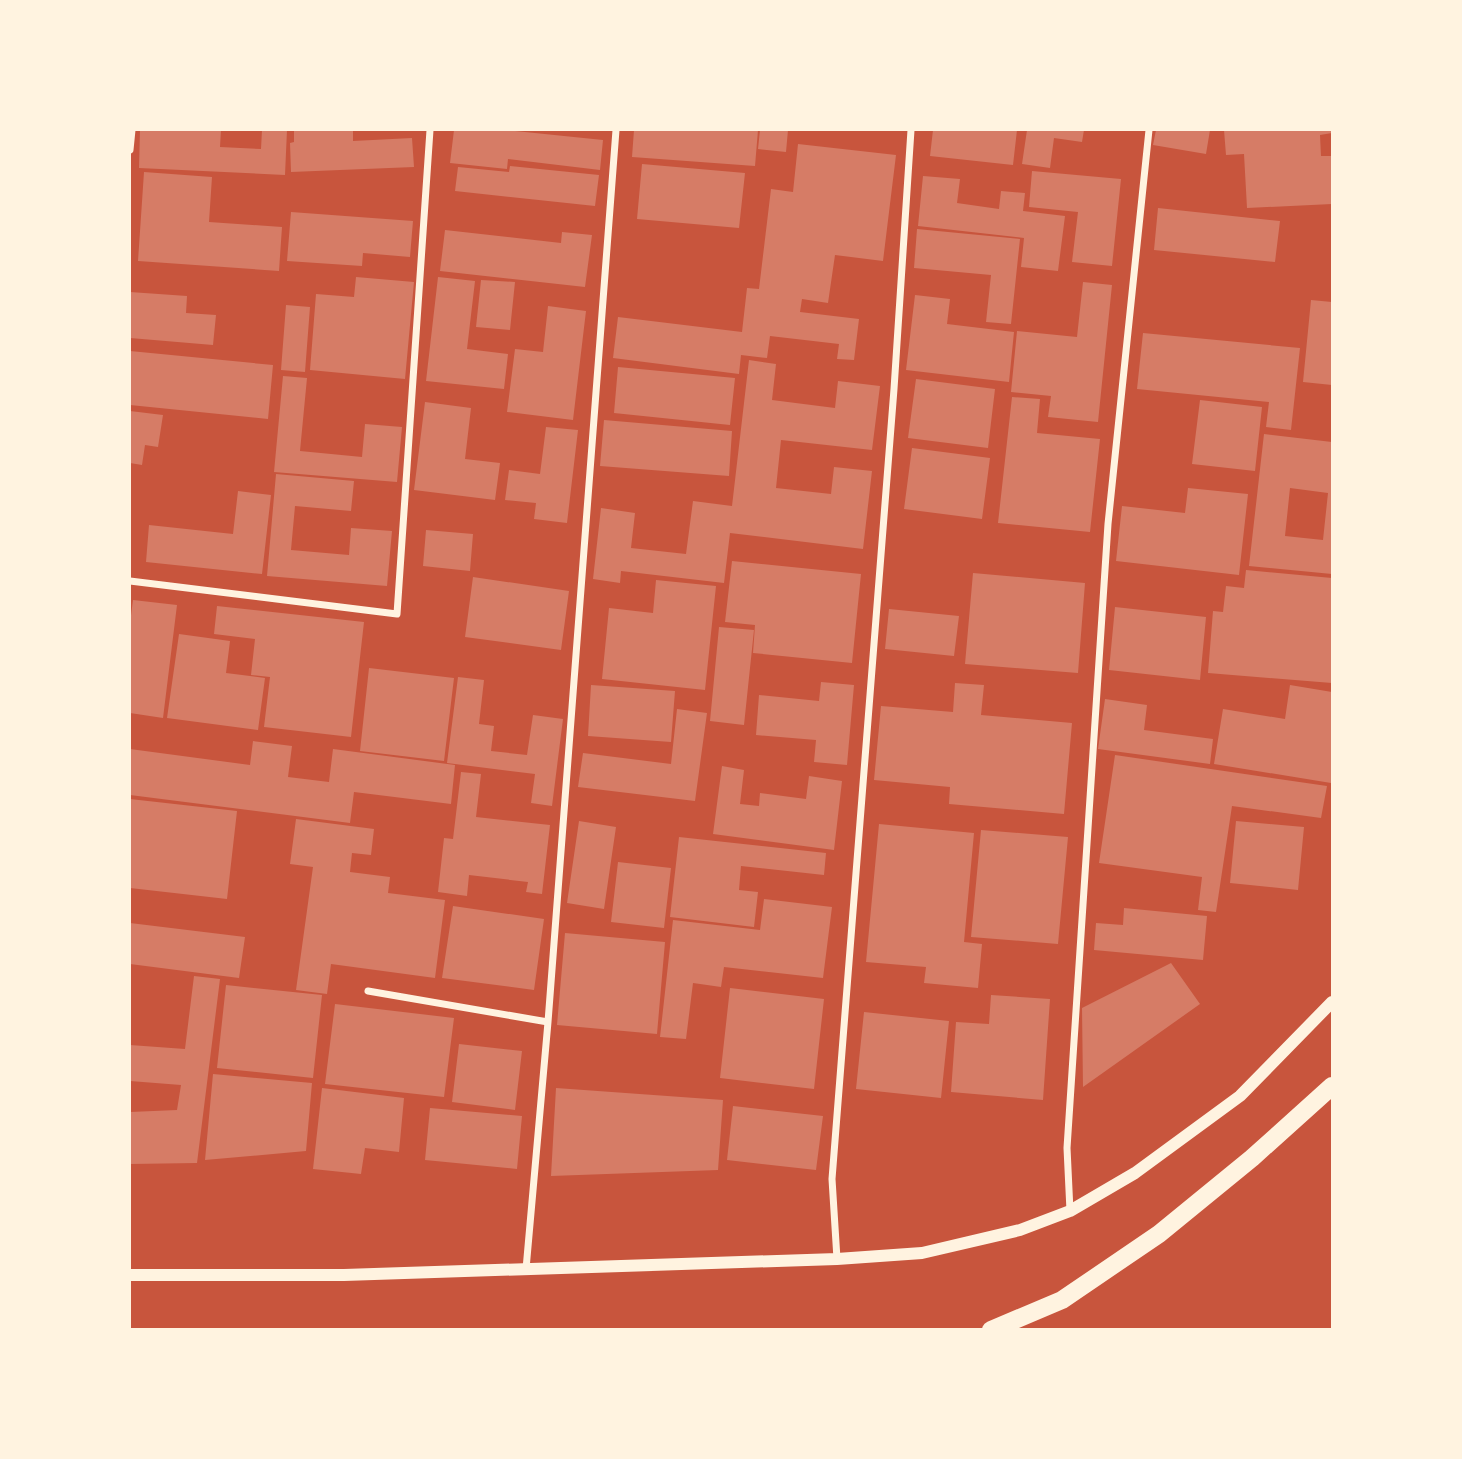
<svg xmlns="http://www.w3.org/2000/svg" width="1462" height="1459" viewBox="0 0 1462 1459" font-family="'Varela Round',sans-serif">
  <style>
    .building { fill: #d67c66; fill-rule: evenodd }
    .lines { fill: none; stroke-linecap: round; stroke-linejoin: round }
    .minor { stroke: #fff3e0; stroke-width: 7 }
    .tertiary { stroke: #fff3e0; stroke-width: 12 }
    .primary { stroke: #fff3e0; stroke-width: 18 }
  </style>
  <rect width="100%" height="100%" fill="#c8553d"/>
  <path class="building" d="M140,130H221L220,147L261,149L262,130H287L285,175L139,168Z
    M294,130H353V141L412,138L414,167L291,172L290,143L294,142Z
    M454,130H505L603,140L600,170L508,159L507,169L450,163Z
    M634,130H758L755,166L632,157Z
    M760,130H788L786,152L758,149Z
    M933,130H1017L1013,165L930,156Z
    M1027,130H1084L1082,142L1054,138L1050,168L1022,164Z
    M1156,130H1210L1206,154L1153,145Z
    M1224,130H1332V133L1320,135L1321,156H1332V204L1247,208L1244,154L1226,155Z
    M798,144L896,155L883,261L835,255L828,303L802,299L800,312L859,319L854,360L837,359L839,344L770,336L767,358L741,355L739,374L613,358L618,317L742,332L747,288L759,289L771,189L793,192Z
    M642,164L745,173L739,228L637,219Z
    M510,166L599,175L595,206L455,191L458,167L509,172Z
    M1032,171L1121,179L1112,266L1072,262L1078,212L1029,207Z
    M144,172L212,177L209,222L282,227L279,271L138,261Z
    M923,176L960,179L957,203L999,209L1001,191L1025,193L1023,211L1065,216L1058,271L1021,267L1024,238L918,226Z
    M1158,208L1280,221L1275,262L1154,250Z
    M291,212L413,221L410,257L363,253L362,266L287,261Z
    M917,229L1020,239L1011,324L986,322L991,275L914,268Z
    M445,230L561,243L562,232L592,235L585,287L440,271Z
    M356,277L414,282L405,379L310,370L316,294L354,297Z
    M438,277L475,281L467,349L508,354L504,389L426,381Z
    M481,280L515,282L510,330L476,327Z
    M1083,282L1112,285L1098,422L1048,417L1051,396L1011,392L1017,331L1077,337Z
    M130,292L187,296L186,313L216,315L213,345L130,338Z
    M915,295L950,299L947,324L1014,332L1009,382L906,370Z
    M1311,300L1332,302V385L1303,382Z
    M286,305L310,307L305,372L281,370Z
    M548,306L586,311L573,420L507,412L515,349L543,352Z
    M1143,333L1300,348L1291,430L1266,427L1269,402L1137,389Z
    M130,351L273,365L268,419L130,405Z
    M749,360L776,364L772,400L835,408L838,381L880,386L872,450L781,440L776,488L831,494L834,467L872,471L863,549L730,533L724,583L621,571L620,583L593,579L601,508L635,513L631,548L686,554L693,501L732,506Z
    M618,367L735,378L730,425L614,413Z
    M283,376L307,378L300,451L362,457L365,424L402,427L397,482L274,472Z
    M916,379L995,389L988,448L908,438Z
    M1012,397L1040,399L1037,433L1100,439L1090,532L998,523Z
    M1200,400L1262,407L1255,471L1192,464Z
    M425,402L471,408L465,459L500,463L495,500L414,490Z
    M130,411L163,415L158,447L145,445L142,465L130,463Z
    M604,420L732,431L729,476L600,466Z
    M546,427L578,430L567,523L534,519L536,503L505,500L509,470L540,474Z
    M1264,434L1332,442V574L1249,566ZM1290,488L1328,493L1323,540L1285,536Z
    M912,448L990,458L982,519L904,509Z
    M276,474L354,481L351,511L295,506L291,550L349,555L351,528L392,531L387,586L267,576Z
    M1188,488L1248,494L1239,575L1116,561L1122,506L1185,513Z
    M238,491L271,495L262,574L146,562L149,525L233,534Z
    M426,530L473,534L470,571L423,566Z
    M732,561L861,574L852,663L753,653L755,625L725,622Z
    M1246,570L1332,578V683L1208,673L1213,611L1223,612L1226,586L1244,588Z
    M973,573L1085,583L1078,673L965,664Z
    M473,577L569,591L561,650L465,637Z
    M656,580L716,586L705,690L602,679L609,608L653,613Z
    M133,600L177,605L163,718L130,713V623Z
    M217,606L364,622L351,737L264,727L270,677L251,675L255,639L214,634Z
    M1115,607L1206,617L1200,680L1109,670Z
    M889,609L959,616L954,656L885,649Z
    M719,627L754,630L744,725L710,721Z
    M179,634L230,641L226,673L265,678L258,730L167,718Z
    M369,668L454,678L444,761L360,751Z
    M458,677L484,680L479,724L494,726L491,751L527,755L533,715L563,719L552,806L531,803L535,774L447,763Z
    M821,682L854,685L847,765L814,762L816,740L756,735L759,695L819,701Z
    M955,683L984,685L981,715L1072,723L1064,814L949,804L950,787L874,780L881,706L953,712Z
    M591,685L675,691L671,742L588,736Z
    M1290,685L1332,692L1331,783L1214,764L1223,709L1285,719Z
    M1105,699L1147,705L1144,730L1213,739L1210,764L1098,749Z
    M677,709L707,713L695,801L578,787L583,753L671,764Z
    M253,741L292,746L288,777L329,782L333,749L455,765L451,804L354,792L350,823L130,795V749L250,765Z
    M1115,755L1327,786L1321,818L1232,806L1216,912L1198,910L1202,877L1099,863Z
    M722,766L744,770L740,804L759,806L760,793L806,799L809,776L842,781L834,850L713,834Z
    M461,772L481,774L476,817L550,825L542,894L526,892L528,882L469,875L467,896L438,892L444,838L453,839Z
    M130,799L237,811L227,899L130,888Z
    M296,819L374,829L371,855L352,853L350,872L390,877L388,893L445,900L435,978L331,964L327,994L296,990L313,867L290,864Z
    M579,821L616,827L604,909L567,903Z
    M1236,821L1304,827L1298,890L1230,883Z
    M879,824L974,833L964,942L982,944L978,988L924,983L926,967L866,962Z
    M981,830L1068,837L1058,944L971,937Z
    M679,837L826,853L824,875L741,866L739,890L758,892L754,927L670,917Z
    M618,862L671,868L664,928L611,922Z
    M764,899L832,907L823,978L724,967L721,987L693,983L686,1039L660,1037L673,920L760,930Z
    M453,906L544,919L534,990L442,978Z
    M1124,908L1207,916L1203,960L1094,950L1096,923L1123,925Z
    M130,923L245,937L239,978L130,964Z
    M565,933L665,942L657,1034L557,1025Z
    M1171,963L1200,1004L1083,1087L1082,1008Z
    M194,976L220,979L197,1163L130,1164V1112L177,1110L181,1085L130,1081V1045L185,1049Z
    M226,985L322,995L313,1078L217,1068Z
    M730,988L824,999L814,1089L720,1078Z
    M991,995L1050,999L1043,1100L951,1092L956,1022L989,1024Z
    M335,1004L454,1018L444,1097L325,1084Z
    M864,1012L949,1021L941,1098L856,1089Z
    M459,1044L522,1051L515,1110L452,1102Z
    M213,1074L312,1083L306,1151L205,1160Z
    M322,1088L404,1098L399,1152L365,1148L361,1174L313,1169Z
    M556,1088L723,1100L718,1170L551,1176Z
    M733,1106L823,1116L816,1170L727,1160Z
    M430,1108L522,1116L517,1169L425,1160Z"/>
  <g class="lines">
    <path class="minor" d="M130,150L132,130
      M130,581L397,614L430,130
      M368,991L548,1022
      M1070,1211L1067,1148L1108,524L1149,130
      M837,1259L832,1179L894,389L911,130
      M526,1269L548,1022L616,130"/>
    <path class="tertiary" d="M130,1275H344L837,1259L922,1253L1020,1230L1070,1211L1135,1173L1240,1096L1332,1002"/>
    <path class="primary" d="M991,1330L1062,1300L1159,1234L1252,1158L1332,1086"/>
  </g>
  <rect width="1462" height="1459" fill="none" stroke="#fff3e0" stroke-width="262"/>
</svg>
